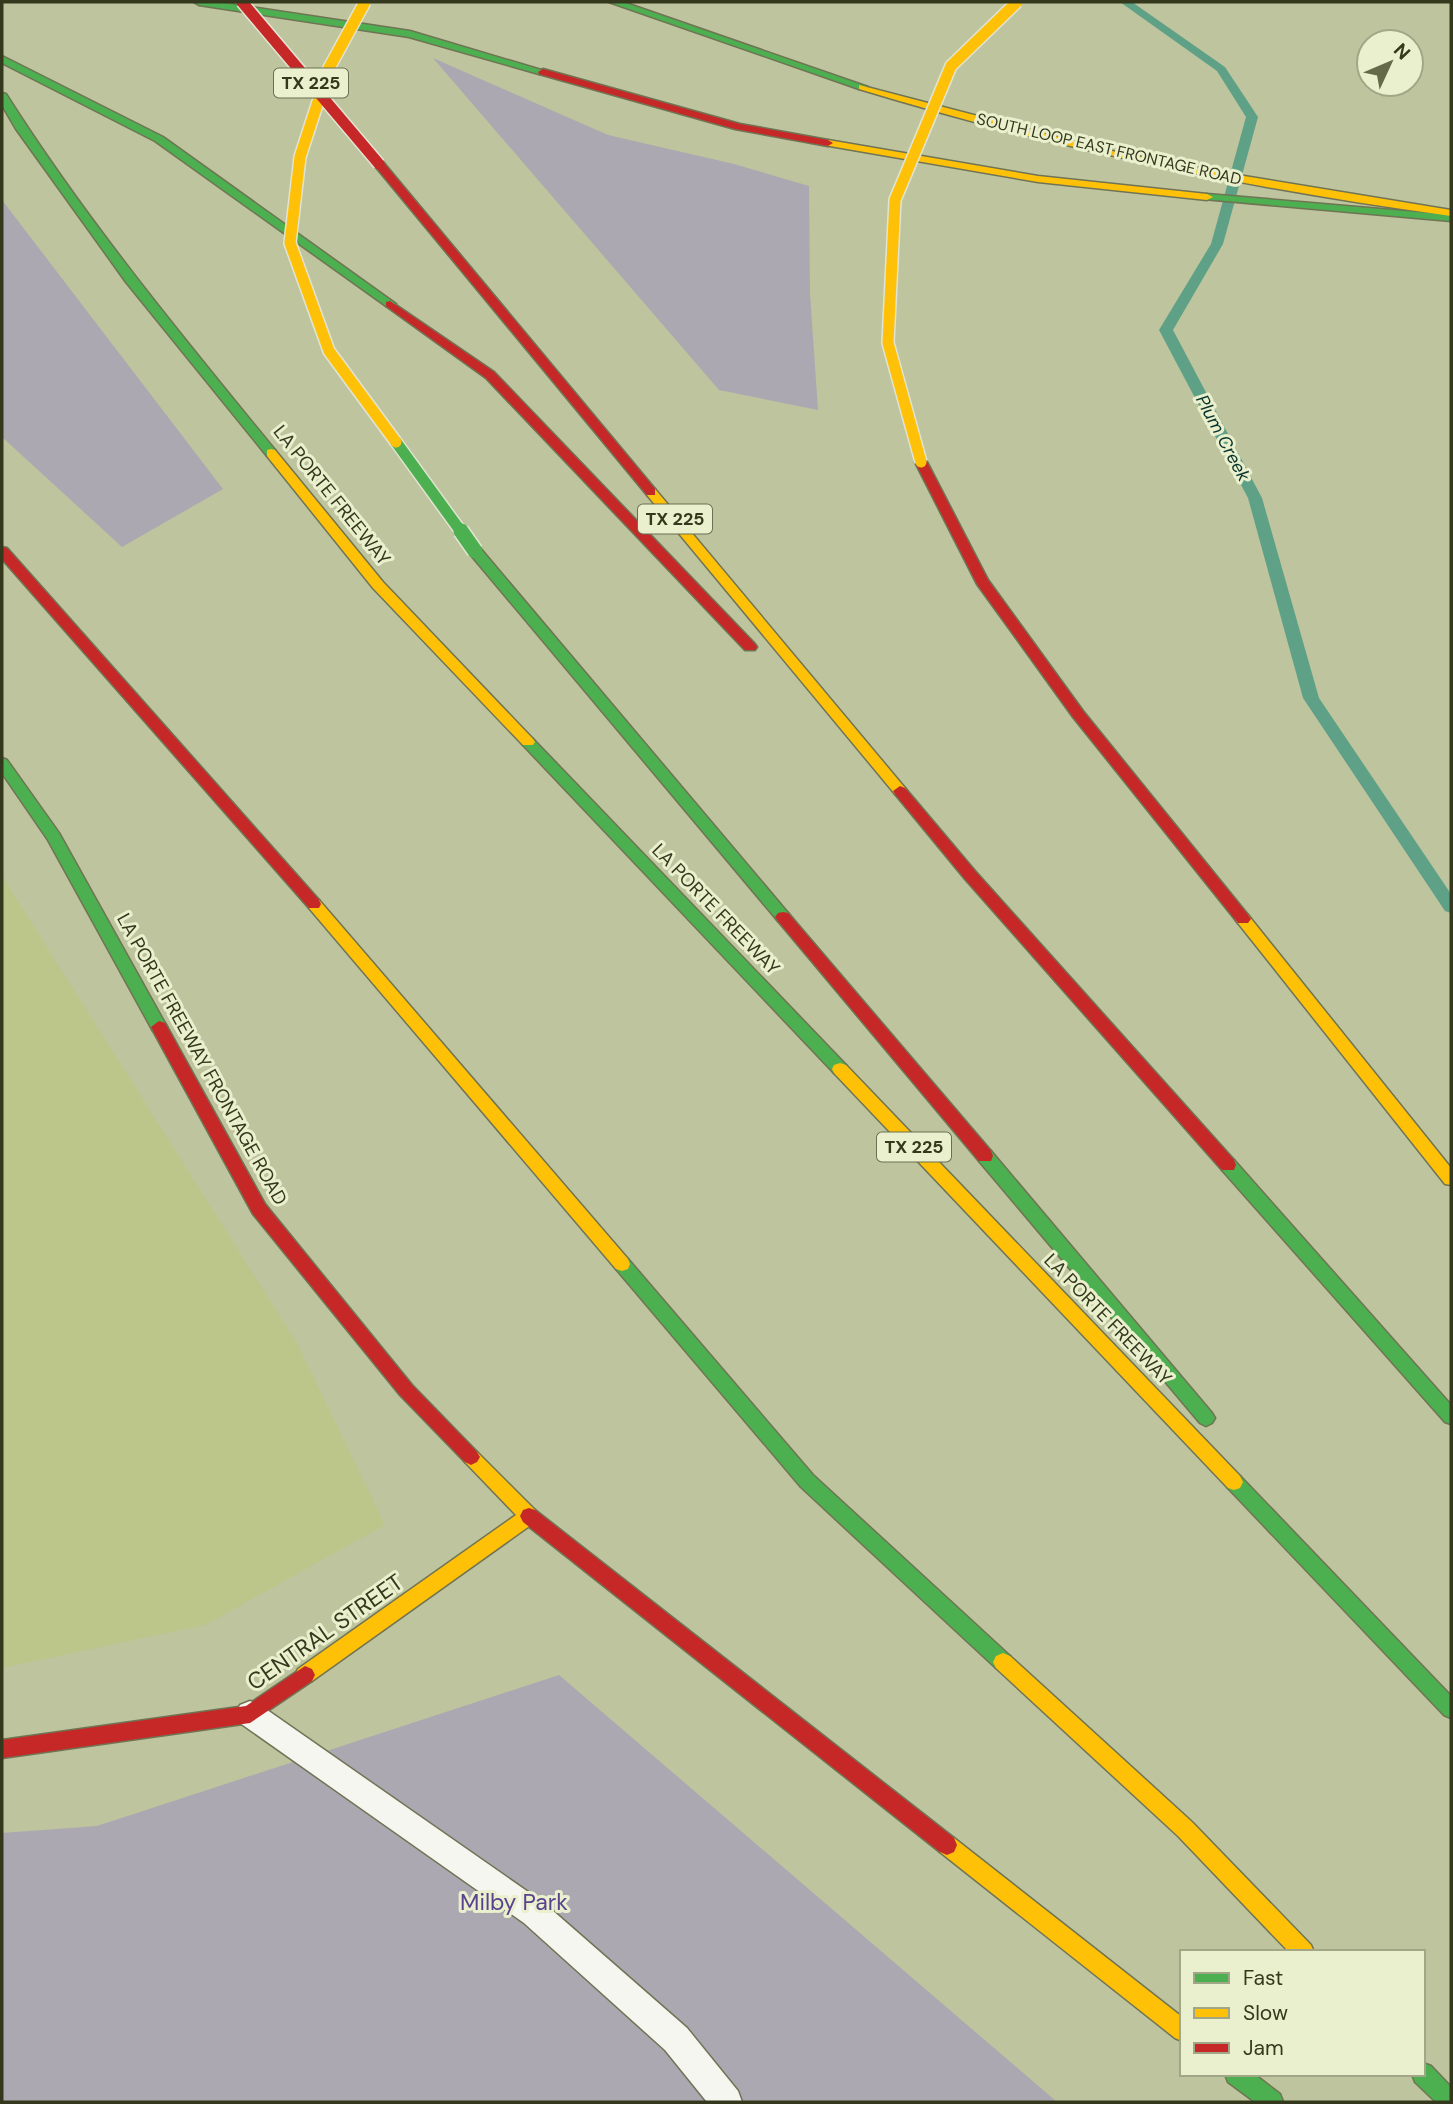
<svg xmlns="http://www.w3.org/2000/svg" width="1453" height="2104" viewBox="0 0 1453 2104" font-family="'DM Sans',sans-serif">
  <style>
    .built { fill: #bcc68a }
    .green { fill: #aca8b2 }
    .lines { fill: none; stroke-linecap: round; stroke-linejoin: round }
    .stream { fill: #5fa187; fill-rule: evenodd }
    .lane-casing { stroke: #707454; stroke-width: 3 }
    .fast-casing { stroke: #707454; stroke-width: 3 }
    .slow-casing { stroke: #707454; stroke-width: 3 }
    .jam-casing { stroke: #707454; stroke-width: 3 }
    .lane { fill: #f5f6f0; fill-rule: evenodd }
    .fast { fill: #4caf50; fill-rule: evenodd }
    .slow { fill: #ffc107; fill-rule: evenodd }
    .jam { fill: #c62828; fill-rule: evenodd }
    .fast-bridge-far1-casing { stroke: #e2e4d3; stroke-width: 14; stroke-linecap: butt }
    .fast-bridge-casing { stroke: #e2e4d3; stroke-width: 18; stroke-linecap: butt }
    .slow-bridge-casing { stroke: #e2e4d3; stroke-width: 14; stroke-linecap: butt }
    .jam-bridge-casing { stroke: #e2e4d3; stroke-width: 14; stroke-linecap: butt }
    .fast-bridge-far1 { stroke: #4caf50; stroke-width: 11 }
    .fast-bridge { stroke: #4caf50; stroke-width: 15 }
    .slow-bridge { stroke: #ffc107; stroke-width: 11 }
    .jam-bridge { stroke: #c62828; stroke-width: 11 }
    .labels { text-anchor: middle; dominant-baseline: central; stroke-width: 6; stroke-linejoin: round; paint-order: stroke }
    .far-street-label { font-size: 16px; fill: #34381c; stroke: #eaf0ce }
    .shield { fill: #eaf0ce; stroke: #6b6f51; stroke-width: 2 }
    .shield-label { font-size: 18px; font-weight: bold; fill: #34381c }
    .far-water-label { font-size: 18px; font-style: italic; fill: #08342b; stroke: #eaf0ce }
    .street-label { font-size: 19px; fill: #34381c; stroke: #eaf0ce }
    .near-street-label { font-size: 23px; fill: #34381c; stroke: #eaf0ce }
    .near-park-label { font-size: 23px; fill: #5a428f; stroke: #eaf0ce }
  </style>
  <rect width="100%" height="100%" fill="#bec49d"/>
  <path class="built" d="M2,876L298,1345L385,1525L205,1625L2,1668Z"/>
  <path class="green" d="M433,58L608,135L734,164L809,186L810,293L818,410L719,390Z
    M2,200L223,489L122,547L2,437Z
    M559,1675L1057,2102H2V1833L97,1826Z"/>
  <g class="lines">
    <path class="stream" d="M1120,2H1132L1225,67L1258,117L1223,244L1173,330L1262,498L1319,698L1451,894V913L1445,911L1303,698L1248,498L1159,330L1211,244L1246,117L1217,71Z"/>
    <defs>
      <path id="lane" d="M250,1701L260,1705L544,1903L687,2028L738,2091L742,2102H707L665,2050L524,1923L240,1723L236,1714L240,1705Z"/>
      <path id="fast" d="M194,2H217L410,31L548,72L539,74L409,37L199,5Z
        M609,2H623L868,87L859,89Z
        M2,56L163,137L396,304L394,306H386L155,141L2,63Z
        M2,93L6,94C86,220 181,335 275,450V456H267L126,282L16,129L2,105Z
        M1207,194L1451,215V221L1203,199V195Z
        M475,547L480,548L788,913L791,917L788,921H778L470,554V548Z
        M528,737L533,739L846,1065L848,1069L846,1073H834L523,745L521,742L523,739Z
        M2,758L7,760L59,833L167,1027L165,1031H153L48,840L2,773Z
        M985,1150L991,1151L1212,1413L1215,1418L1212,1423L1206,1426L1200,1423L979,1161L977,1156L979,1151Z
        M1228,1159L1234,1160L1451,1405V1424L1445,1422L1222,1170L1220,1165L1222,1160Z
        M622,1257L628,1259L813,1475L1010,1656L1013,1662L1010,1668L1003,1671L996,1668L801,1487L616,1269L614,1264L616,1259Z
        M1234,1474L1240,1476L1451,1696V1718L1444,1715L1228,1488L1225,1482L1228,1476Z
        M1423,2063L1431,2066L1451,2087V2102H1436L1415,2082L1412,2074H1423Z
        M1225,2074H1254L1280,2094L1283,2102H1255L1228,2082Z"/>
      <path id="slow" d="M859,85L1120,153L1244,176L1451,210V216C1250,189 1053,148 859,89Z
        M828,140L1038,176L1207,194L1213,197L1207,200L1038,182L824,145L823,143Z
        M271,449L275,450L383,582L533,739L535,742L533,745H523L373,588L267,456V450Z
        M651,488L655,489L905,788L907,791L905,794H895L647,495V489Z
        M314,899L319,900L628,1259L630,1264L628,1269L622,1271L616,1269L309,908L307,904Z
        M1243,914L1248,915L1451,1168V1185L1445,1184L1238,923L1235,919Z
        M840,1063L846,1065L1240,1476L1243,1482L1240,1488L1234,1490L1228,1488L834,1073L832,1069L834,1065Z
        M471,1449L477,1452L535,1510L538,1516L535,1522L312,1681L305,1684L298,1681L295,1675L298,1669L516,1515L465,1462L462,1457L465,1452Z
        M1003,1653L1010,1656L1192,1822L1311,1945L1314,1952H1289L1178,1836L996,1668L993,1662L996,1656Z
        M947,1835L954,1838L1182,2017V2041L1175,2038L940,1852L937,1845L940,1838Z"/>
      <path id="jam" d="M543,69L740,124L828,140L833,143L828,146L735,129L539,74L538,72Z
        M375,162H383L655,489V495H647L375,166Z
        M390,301L494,372L755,644L757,647L755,650H745L486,378L386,306V302Z
        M921,458L927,462L988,580L1083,711L1248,915L1251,919L1248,923H1238L1073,717L977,584L915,462Z
        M2,547L7,548L319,900L321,904L319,908H309L2,559Z
        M900,786L905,788L975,871L1234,1160L1236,1165L1234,1170H1222L965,879L895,794L893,791Z
        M783,912L788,913L991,1151L993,1156L991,1161H979L778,921L775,917L778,913Z
        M159,1021L165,1023L265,1204L412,1385L477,1452L480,1457L477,1462L471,1465L465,1462L400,1395L253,1214L151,1027Z
        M529,1508L535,1510L954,1838L957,1845L954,1852L947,1855L940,1852L523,1522L520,1516L523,1510Z
        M305,1666L312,1669L315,1675L312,1681L250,1723L2,1758V1740L246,1706Z"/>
    </defs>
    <use href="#lane" class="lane-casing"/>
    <use href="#fast" class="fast-casing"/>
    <use href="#slow" class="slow-casing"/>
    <use href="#jam" class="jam-casing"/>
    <use href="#lane" class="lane"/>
    <use href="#fast" class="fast"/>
    <use href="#slow" class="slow"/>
    <use href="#jam" class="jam"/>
    <defs>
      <path id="fast-bridge-far1" d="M396,442L462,533"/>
      <path id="fast-bridge" d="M461,531L475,551"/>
      <path id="slow-bridge" d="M365,2L329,68L300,157L290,243L329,351L396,442
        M921,462L888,343L895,200L951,66L1017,2"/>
      <path id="jam-bridge" d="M242,2L379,164"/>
    </defs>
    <use href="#fast-bridge-far1" class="fast-bridge-far1-casing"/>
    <use href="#fast-bridge" class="fast-bridge-casing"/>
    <use href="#slow-bridge" class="slow-bridge-casing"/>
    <use href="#jam-bridge" class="jam-bridge-casing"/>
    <use href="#fast-bridge-far1" class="fast-bridge-far1"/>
    <use href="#fast-bridge" class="fast-bridge"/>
    <use href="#slow-bridge" class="slow-bridge"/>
    <use href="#jam-bridge" class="jam-bridge"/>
  </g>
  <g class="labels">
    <g class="far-street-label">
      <text transform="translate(1109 149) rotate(13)">SOUTH LOOP EAST FRONTAGE ROAD</text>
    </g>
    <g class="shield">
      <rect x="274" y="68.5" width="74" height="29" rx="5"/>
      <rect x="638" y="504.5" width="74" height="29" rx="5"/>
      <rect x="877" y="1132.5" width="74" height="29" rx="5"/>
    </g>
    <g class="shield-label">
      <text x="311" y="83">TX 225</text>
      <text x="675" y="519">TX 225</text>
      <text x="914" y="1147">TX 225</text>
    </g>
    <g class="far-water-label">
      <text transform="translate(1223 438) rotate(62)">Plum Creek</text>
    </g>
    <g class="street-label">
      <text transform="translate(332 495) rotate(51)">LA PORTE FREEWAY</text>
      <text transform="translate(716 909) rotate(46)">LA PORTE FREEWAY</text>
      <text transform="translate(202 1059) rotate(61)">LA PORTE FREEWAY FRONTAGE ROAD</text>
      <text transform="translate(1108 1319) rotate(46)">LA PORTE FREEWAY</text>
    </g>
    <g class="near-street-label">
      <text transform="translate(325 1632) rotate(-35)">CENTRAL STREET</text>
    </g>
    <g class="near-park-label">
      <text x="514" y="1902">Milby Park</text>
    </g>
  </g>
  <rect width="1453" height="2104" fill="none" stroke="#34381c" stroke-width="7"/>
  <rect x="1180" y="1950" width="245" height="126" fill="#eaf0ce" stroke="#a1a687" stroke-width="2"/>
  <rect x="1194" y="1973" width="35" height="10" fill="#4caf50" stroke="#a1a687" stroke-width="2"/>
  <text x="1243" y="1985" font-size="21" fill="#34381c">Fast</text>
  <rect x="1194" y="2008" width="35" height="10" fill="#ffc107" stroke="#a1a687" stroke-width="2"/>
  <text x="1243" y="2020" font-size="21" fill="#34381c">Slow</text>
  <rect x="1194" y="2043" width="35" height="10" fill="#c62828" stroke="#a1a687" stroke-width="2"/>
  <text x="1243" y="2055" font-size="21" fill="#34381c">Jam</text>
  <g transform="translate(1390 63) rotate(46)"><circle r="33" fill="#eaf0ce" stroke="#a1a687" stroke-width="2"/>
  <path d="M0-5L12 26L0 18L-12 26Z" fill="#646949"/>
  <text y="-10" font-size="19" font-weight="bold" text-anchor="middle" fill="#34381c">N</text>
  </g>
</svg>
